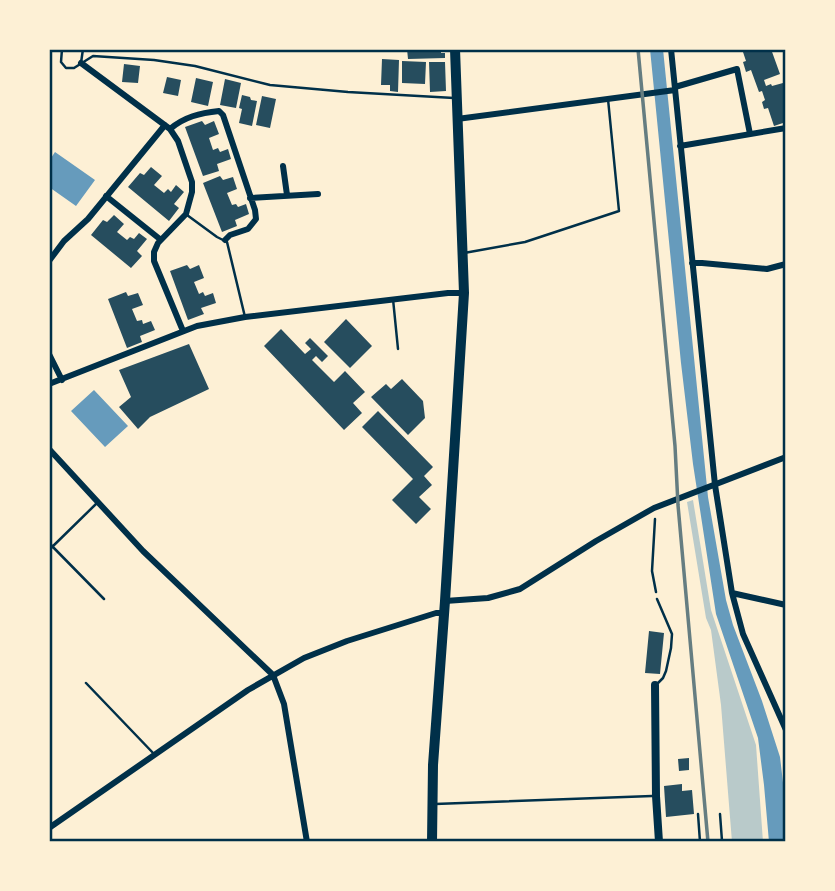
<svg xmlns="http://www.w3.org/2000/svg" width="835" height="891" viewBox="0 0 835 891" font-family="'Fira Sans Condensed',sans-serif">
  <style>
    .green { fill: #b9caca }
    .water { fill: #669bbc }
    .building { fill: #264d5e }
    .lines { fill: none; stroke-linecap: round; stroke-linejoin: round }
    .path { stroke: #003049; stroke-width: 2.5 }
    .service { stroke: #003049; stroke-width: 2.5 }
    .minor { stroke: #003049; stroke-width: 6 }
    .tertiary { stroke: #003049; stroke-width: 8 }
    .primary { stroke: #003049; stroke-width: 10 }
    .rail { stroke: #657d81; stroke-width: 3.5 }
    .neatline { fill: none; stroke: #003049; stroke-width: 2.5 }
  </style>
  <rect width="100%" height="100%" fill="#fdf0d5"/>
  <path class="green" d="M693,500L711,610L756,745L763,842H732L721,705L711,630L706,618L687,502Z"/>
  <path class="water" d="M650,49H663L708,497L726,600L733,625L762,701L780,757L786,808V842H769L764,785L758,738L716,614L693,464L681,363Z
    M55,152L95,180L76,206L49,187V161Z
    M94,390L128,426L105,447L71,411Z"/>
  <path class="building" d="M407,49H441V53H445V58L408,59Z
    M750,49H771L780,74L764,80L766,86L771,84L772,86L783,83L786,91V105L783,106L786,116V122L774,126L768,108L764,109L762,102L765,100L762,91L759,92L751,70L746,72L743,62L746,61L743,52Z
    M382,59L399,60L398,92L390,91V85H381Z
    M402,61L426,62L425,84L402,83Z
    M429,62H445L446,91L430,92Z
    M124,64L140,66L138,83L122,82Z
    M167,77L181,80L178,96L163,93Z
    M196,78L213,82L208,106L191,102Z
    M225,79L241,83L236,108L220,105Z
    M242,95L250,97L251,100L257,101L252,126L239,123L242,109L239,108Z
    M262,96L276,99L270,128L256,125Z
    M202,121L205,125L214,121L219,134L209,138L213,150L218,148L220,152L228,149L231,159L217,164L219,171L203,176L185,127Z
    M151,167L162,176L154,185L164,193L168,189L171,192L176,185L184,192L174,204L179,208L169,221L128,187L140,173L144,175Z
    M220,176L223,180L233,177L237,189L227,193L232,205L236,204L238,207L246,204L249,214L235,220L237,226L222,232L203,183Z
    M114,215L124,224L117,232L127,240L130,237L134,239L139,233L147,239L137,251L142,256L131,268L91,235L103,220L107,222Z
    M187,265L190,269L199,265L204,278L194,282L199,294L203,292L205,296L213,293L216,303L201,308L204,314L188,320L170,271Z
    M126,292L128,296L138,293L143,305L132,309L137,321L142,320L143,324L151,321L155,330L140,336L142,342L127,348L108,299Z
    M346,319L372,346L350,368L324,342Z
    M281,329L305,354L311,349L305,343L310,338L328,356L322,362L316,356L312,360L334,382L345,371L365,392L353,403L362,413L344,430L264,346Z
    M189,344L209,389L150,417L138,429L119,407L131,397L119,370Z
    M402,379L423,401L425,418L408,435L371,397L386,384L391,389Z
    M378,411L433,467L424,476L432,485L419,497L431,509L416,524L392,500L413,479L362,427Z
    M649,631L664,633L660,674L645,673Z
    M689,758V770L679,771L678,759Z
    M682,784V791L692,790L694,814L666,817L664,786Z"/>
  <g class="lines">
    <path class="path" d="M655,519L652,571L656,592
      M698,814L700,842
      M707,842L722,841L720,814"/>
    <path class="service" d="M62,49L61,62L66,68H74L93,56L154,60L195,66L270,85L348,92L454,98
      M81,63L83,49
      M187,215L217,237L227,242L245,317
      M464,253L525,242L619,211L608,99
      M393,299L398,349
      M49,543L104,599
      M49,550L97,503
      M657,599L672,634L671,648L666,671L663,678L658,683
      M86,683L155,755
      M435,804L652,796"/>
    <path class="minor" d="M671,49L715,485L732,593L743,634L786,730
      M81,63L170,129L178,141L192,182V192L186,214L158,243L154,252V261L183,331
      M675,87L737,69L750,134
      M457,119L675,90
      M170,129C184,117 200,113 219,111L223,115L255,210L256,219L248,229L230,235L225,240
      M680,146L786,128
      M283,166L287,195
      M106,196L161,240
      M250,198L318,194
      M49,261L64,241L88,219L165,125
      M692,263H702L767,269L786,264
      M49,354L62,380
      M49,384L197,326L245,317L448,293H464
      M49,449L143,551L273,675L284,704L307,842
      M732,593L786,605
      M445,601L488,598L520,589L596,541L654,508L786,457
      M49,828L248,690L304,658L347,641L436,613H444"/>
    <path class="tertiary" d="M655,685L656,796L659,842"/>
    <path class="primary" d="M432,842L433,765L445,601L464,293L455,49"/>
    <path class="rail" d="M638,49L675,446L678,505L708,842"/>
  </g>
  <rect width="835" height="891" fill="none" stroke="#fdf0d5" stroke-width="102"/>
  <rect x="51" y="51" width="733" height="789" class="neatline"/>
</svg>
